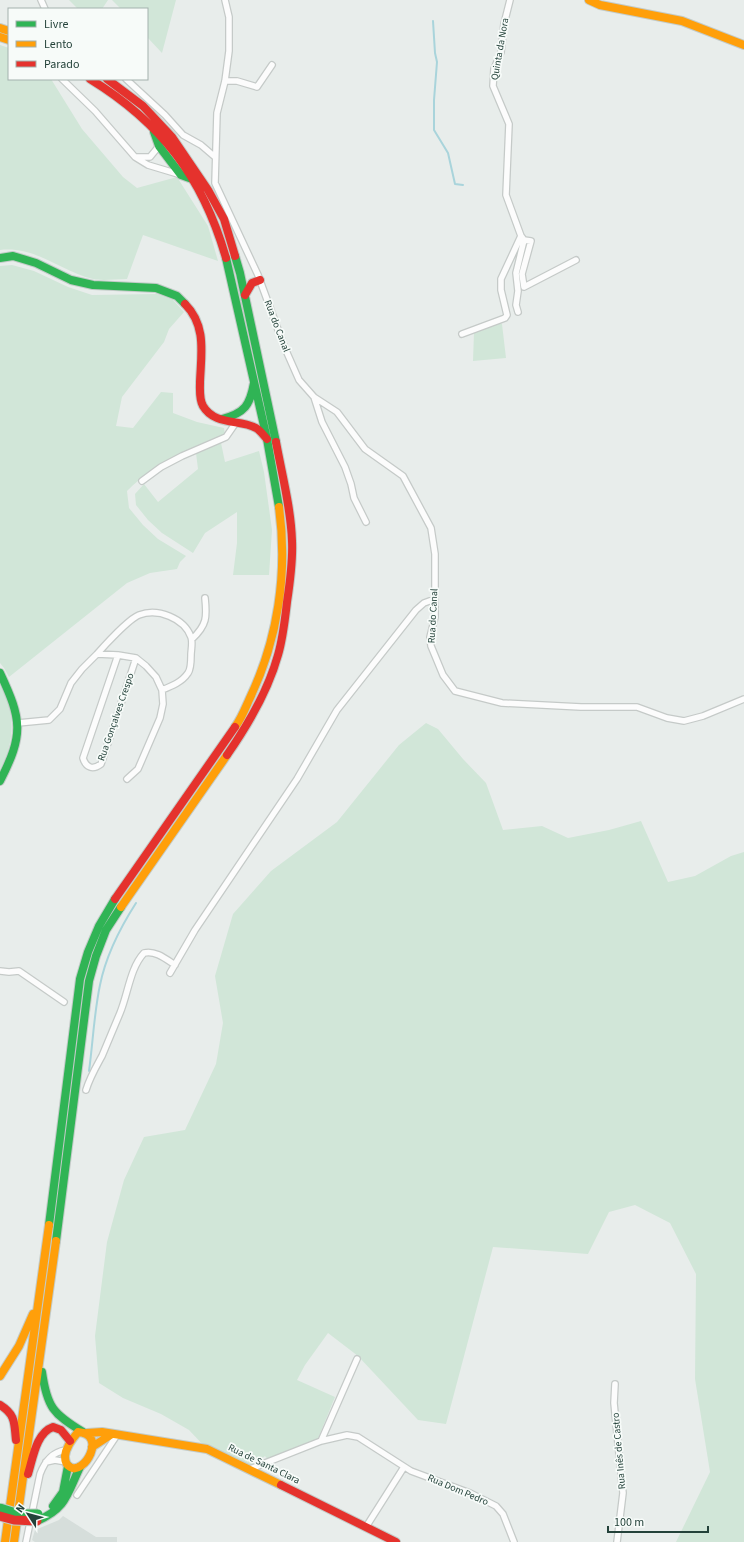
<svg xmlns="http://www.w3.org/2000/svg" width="744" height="1542" viewBox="0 0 744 1542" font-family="'Source Sans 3',sans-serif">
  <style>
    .built { fill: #d6dedb }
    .green { fill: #d1e6d8 }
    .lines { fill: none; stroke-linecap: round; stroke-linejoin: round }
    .stream { stroke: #a9d4db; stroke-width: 2 }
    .street-casing { stroke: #c5cac8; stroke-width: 8 }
    .fast-casing { stroke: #c3cbc8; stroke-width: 10 }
    .slow-casing { stroke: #c3cbc8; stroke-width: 10 }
    .jam-casing { stroke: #c3cbc8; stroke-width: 10 }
    .street { stroke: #fcfcfc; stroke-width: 5.5 }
    .fast { stroke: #30b455; stroke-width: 8 }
    .slow { stroke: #ff9f0a; stroke-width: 8 }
    .jam { stroke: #e5322d; stroke-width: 8 }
    .fast-bridge-casing { stroke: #c3ccc9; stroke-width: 11; stroke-linecap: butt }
    .jam-bridge-casing { stroke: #c3ccc9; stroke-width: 11; stroke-linecap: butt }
    .fast-bridge { stroke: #30b455; stroke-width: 9 }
    .jam-bridge { stroke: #e5322d; stroke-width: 9 }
    .labels { text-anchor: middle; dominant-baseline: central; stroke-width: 3.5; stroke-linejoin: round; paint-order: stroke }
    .street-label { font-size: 10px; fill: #24423a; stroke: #f7fbf9 }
  </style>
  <rect width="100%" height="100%" fill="#e8edeb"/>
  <path class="built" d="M63,1516L96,1537H117V1542H35L32,1540L35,1530L59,1520Z"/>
  <path class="green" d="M69,0H108L102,9H78Z
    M112,0H176L162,53L147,37V9H121Z
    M0,45L9,48V79H51L82,129L123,177L137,188L177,177L208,226L218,261L143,235L127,279C116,279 103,281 93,279C60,271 36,246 0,250Z
    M12,265L34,271L68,287L92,295L157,294L173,300L184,312L169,329L164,342L122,397L116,426L133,428L161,392L173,393V413L197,422L224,428L225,435C188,450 156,462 127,491L129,508L143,525L158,539L186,556L180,562L177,569L150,573L127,583L9,677L4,668L0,663V266Z
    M500,323L502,324L506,358L473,361L474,332Z
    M221,443L225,462L259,451L264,472L272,530L269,575H233L237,543V512L205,533L193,553L162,533L148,520L136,505L135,494L144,484L158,502L198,469L196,453Z
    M0,686C16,713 15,742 0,769Z
    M426,723L438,729L463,759L486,783L503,830L542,826L568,838L609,830L641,821L668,882L695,876L731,856L744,852V1542H676L710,1472L695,1379L696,1274L670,1223L635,1205L609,1212L588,1254L493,1247L446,1424L418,1420L358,1356L328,1333L305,1365L297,1380L335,1397L317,1441L268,1460L265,1456L250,1469L207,1449L189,1430L161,1414L123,1398L99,1383L95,1336L107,1242L124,1180L144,1137L185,1130L216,1064L223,1023L215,976L233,914L271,871L337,822L399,745Z"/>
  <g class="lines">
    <path class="stream" d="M433,21L435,53L437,62L434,100V130L448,153L455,184L463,185
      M89,1071C93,1042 94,1013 100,985C106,955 120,928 136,903"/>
    <defs>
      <path id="street" d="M41,0L45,9
        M225,0L229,17V51L225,81L217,113L215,183L258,275L284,346L299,380L314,397L337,412L365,449L403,476L431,528L435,554V617L430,637L431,646L443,675L455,691L502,703L581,707H637L667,718L684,721L703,716L744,699
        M510,0L504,24L501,52L494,69L493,86L509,124L506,195L521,236L524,240L531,241L522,274L524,287L576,260
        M62,79L95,111L135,157L148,165L178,174
        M126,79L165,115L183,135L201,145L215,157
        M225,81H237L257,87L272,65
        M136,157H150L159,146
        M518,312L516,305L518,291L516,273L524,240
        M462,334L505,318L507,315L501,290V279L521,236
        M314,397L322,422L345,467L351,484L354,498L366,522
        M142,481L161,467L182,456L226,437L235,424
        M192,639C207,625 207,617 205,598
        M97,654C105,645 129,619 139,615C158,608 184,618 191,637C193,642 191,650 191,655C191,661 191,669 188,673C182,682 172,686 162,690
        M118,655L83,758C86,768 93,770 101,764L136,658
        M18,723L49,720L60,709L71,683L82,669L97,654L118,655L136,658L146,666L156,677L162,690L163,704L160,718L138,769L127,779
        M0,971L9,972L19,971L64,1002
        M170,973L195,930L297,779L337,710L416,610L424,603L435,599
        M86,1090C90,1077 96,1067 102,1056C108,1042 114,1027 120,1013C128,994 130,968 144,953C155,950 166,959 175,965
        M615,1384L614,1403L623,1493L617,1542
        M321,1441L357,1359
        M46,1462L55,1460L66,1462
        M250,1469L321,1441L347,1435L358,1437L411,1471L470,1493L496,1506L503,1514L514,1542
        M77,1495L117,1435
        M366,1527L404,1467
        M26,1542L40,1474C45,1461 52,1452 66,1450"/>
      <path id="fast" d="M154,132L159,146L181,175L192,179
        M235,256L240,273L276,442
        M0,258L13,256L36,263L71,280L93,285L156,288L177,296L185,304
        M226,258L267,439L279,507
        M222,419C245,413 250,405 254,383
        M0,673C22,720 24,734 0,781
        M49,1225L80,979L88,952L99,926L115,899
        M56,1241L89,981L96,956L106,930L121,907
        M42,1372C47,1407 53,1414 83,1432
        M53,1506L63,1492L68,1466
        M37,1521C67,1508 67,1494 80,1467"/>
      <path id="slow" d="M589,0L600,5L682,21L744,45
        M0,28L9,31
        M0,37L9,40
        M235,727C241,719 245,709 249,700C278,640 288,573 279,507
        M121,907L227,755
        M0,1376L19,1346L33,1314
        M78,1432C108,1434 84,1476 70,1467C66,1465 65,1460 65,1456C66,1447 72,1439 78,1432Z
        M87,1433L102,1432L207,1449L281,1485
        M92,1447L112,1434
        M5,1542L49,1225
        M14,1542L56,1241"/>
      <path id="jam" d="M90,79C162,123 203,178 226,258
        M107,79L143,106L172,137L208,190L224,219L235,256
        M245,295L252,283L260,280
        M185,304C207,326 201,354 200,382C200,390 199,399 203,406C215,426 240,419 256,428C260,430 264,436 267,439
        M227,755C248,725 268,691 278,655C283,638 285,619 287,602C290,582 293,561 292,541C291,508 282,475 276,442
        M115,899L235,727
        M0,1405C16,1415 14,1423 16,1440
        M28,1474C33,1458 36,1433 53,1427L61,1430L70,1441
        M281,1485L396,1542"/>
    </defs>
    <use href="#street" class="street-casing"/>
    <use href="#fast" class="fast-casing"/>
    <use href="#slow" class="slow-casing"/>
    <use href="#jam" class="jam-casing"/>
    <use href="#street" class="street"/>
    <use href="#fast" class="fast"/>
    <use href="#slow" class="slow"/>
    <use href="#jam" class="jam"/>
    <defs>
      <path id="fast-bridge" d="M0,1508L19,1514H38"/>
      <path id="jam-bridge" d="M0,1516L14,1520L37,1521"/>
    </defs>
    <use href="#fast-bridge" class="fast-bridge-casing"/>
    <use href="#jam-bridge" class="jam-bridge-casing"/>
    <use href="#fast-bridge" class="fast-bridge"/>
    <use href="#jam-bridge" class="jam-bridge"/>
  </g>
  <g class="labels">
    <g class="street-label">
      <text transform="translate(500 49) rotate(-80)">Quinta da Nora</text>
      <text transform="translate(277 326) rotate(69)">Rua do Canal</text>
      <text transform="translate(433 616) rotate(-87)">Rua do Canal</text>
      <text transform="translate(116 717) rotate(-71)">Rua Gonçalves Crespo</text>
      <text transform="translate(619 1451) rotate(-95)">Rua Inês de Castro</text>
      <text transform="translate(264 1464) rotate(26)">Rua de Santa Clara</text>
      <text transform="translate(458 1490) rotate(23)">Rua Dom Pedro</text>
    </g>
  </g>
  <rect x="8" y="8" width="140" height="72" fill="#f7fbf9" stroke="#a3b1ad"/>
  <rect x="16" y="21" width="20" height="6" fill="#30b455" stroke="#a3b1ad"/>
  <text x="44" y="28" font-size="12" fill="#24423a">Livre</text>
  <rect x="16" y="41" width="20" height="6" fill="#ff9f0a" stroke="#a3b1ad"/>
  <text x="44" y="48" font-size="12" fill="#24423a">Lento</text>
  <rect x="16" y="61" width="20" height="6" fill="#e5322d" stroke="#a3b1ad"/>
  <text x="44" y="68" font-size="12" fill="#24423a">Parado</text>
  <g transform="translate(28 1514) rotate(306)" stroke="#f7fbf9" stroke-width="3" paint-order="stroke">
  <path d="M0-3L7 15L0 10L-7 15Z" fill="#24423a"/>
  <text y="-6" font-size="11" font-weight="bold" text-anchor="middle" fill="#24423a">N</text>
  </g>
  <path d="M608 1526v6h100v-6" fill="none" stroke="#24423a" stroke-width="2"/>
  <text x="614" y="1526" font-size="12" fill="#24423a" stroke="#f7fbf9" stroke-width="3" paint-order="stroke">100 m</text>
</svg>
